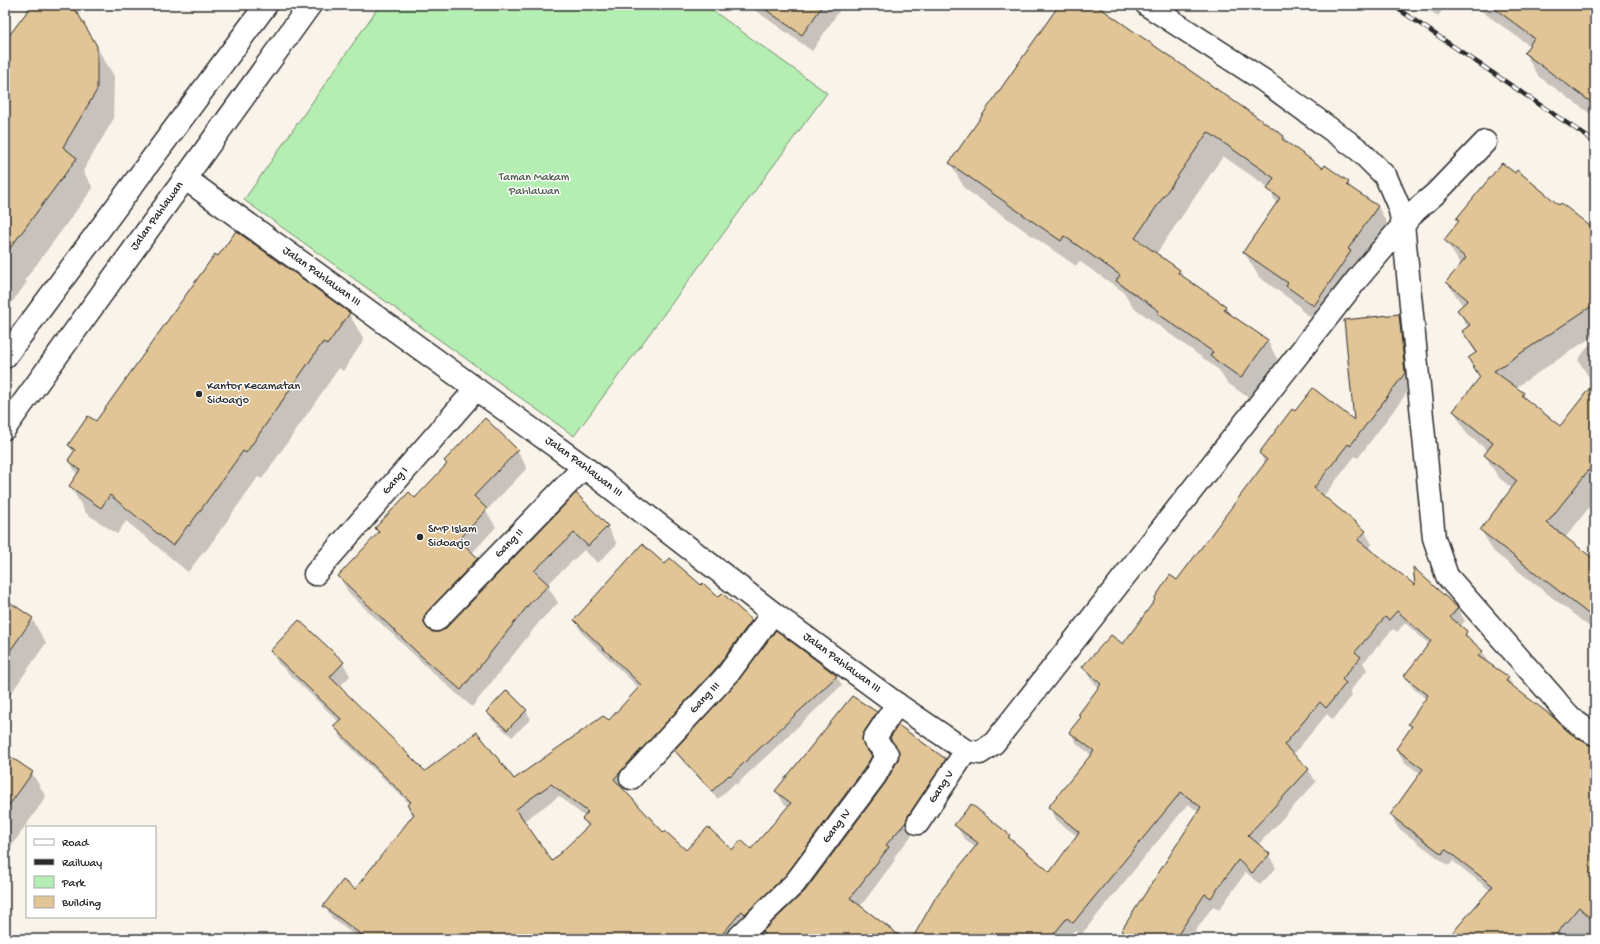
<svg xmlns="http://www.w3.org/2000/svg" width="1600" height="944" viewBox="0 0 1600 944" font-family="'Gochi Hand',sans-serif">
  <style>
    .green { fill: #b5eeb2; stroke: #708c6e }
    .shadow { fill: #0003; fill-rule: evenodd }
    .building { fill: #e1c596; stroke: #2b2b2b; fill-rule: evenodd }
    .lines { fill: none; stroke-linecap: round; stroke-linejoin: round }
    .minor-casing { stroke: #2b2b2b; stroke-width: 25 }
    .major-casing { stroke: #2b2b2b; stroke-width: 25 }
    .minor { stroke: #fff; stroke-width: 22 }
    .major { stroke: #fff; stroke-width: 22 }
    .rail-casing { stroke: #2b2b2b; stroke-width: 4.5 }
    .rail { stroke: #fff; stroke-width: 3; stroke-dasharray: 9; stroke-linecap: butt }
    .poi-dot { fill: #2b2b2b; stroke: #fff; stroke-width: 1.5 }
    .labels { text-anchor: middle; dominant-baseline: central; stroke-width: 3; stroke-linejoin: round; paint-order: stroke }
    .park-label { font-size: 12px; fill: #4e5c4d; stroke: #fff }
    .street-label { font-size: 12px; fill: #2b2b2b; stroke: #fff }
    .poi-label { font-size: 12px; fill: #2b2b2b; stroke: #fff; text-anchor: start }
  </style>
  <rect width="100%" height="100%" fill="#f9f3ea"/>
  <filter id="ink" filterUnits="userSpaceOnUse"><feTurbulence type="fractalNoise" baseFrequency=".025" numOctaves="2"/><feDisplacementMap in="SourceGraphic" scale="8" xChannelSelector="R" yChannelSelector="G"/><feConvolveMatrix kernelMatrix="1 2 1 2 8 2 1 2 1" color-interpolation-filters="sRGB"/></filter>
  <g filter="url(#ink)">
    <path class="green" d="M380,5H705L827,93L574,436L244,200Z"/>
    <path class="shadow" d="M33,5H63L96,46L114,76L113,120L83,171L93,188L25,280L27,282L5,312V43Z
      M748,5H843L812,51Z
      M1060,5H1095L1284,136L1289,145L1323,169L1348,183L1352,189L1378,207L1392,232L1329,330L1302,311L1298,305L1259,277L1244,252L1277,205L1269,188L1223,156L1156,254L1180,271L1184,278L1226,307L1230,315L1267,340L1281,366L1256,403L1226,382L1219,370L1132,306L1124,292L1079,261L1076,266L965,189L950,163Z
      M1422,5H1446L1438,16Z
      M1473,5H1595V117L1538,76L1525,53L1530,46Z
      M1559,207L1595,231V335L1515,388L1523,394L1528,402L1560,427L1594,385L1578,360L1595,337V500L1565,538L1595,561V631L1494,552L1481,530L1513,489L1498,477L1485,455L1488,451L1467,434L1454,411L1480,378L1469,358L1476,354L1463,331L1468,328L1458,310L1463,306L1447,282L1461,265L1445,240L1459,222L1457,219Z
      M349,314L364,340L343,371L339,368L262,479L258,477L205,552L204,551L188,572L126,521L117,534L86,513L70,486L77,475L69,460L74,453L69,445L96,423Z
      M1399,315L1406,327L1412,386L1358,458L1355,456L1323,497L1365,532L1372,544L1368,550L1416,587L1457,608L1465,621L1460,627L1482,651L1489,664L1508,678L1515,689L1581,742L1595,747V939H1505L1501,899L1453,861L1449,866L1398,828L1391,815L1421,774L1404,762L1397,749L1412,728L1409,724L1426,699L1413,688L1405,676L1429,644L1405,623L1397,632L1393,629L1363,663L1367,670L1350,691L1352,696L1333,720L1327,714L1293,755L1308,769L1316,782L1258,845L1269,855L1276,868L1260,885L1246,872L1219,910L1213,906L1190,939H1118L1199,812L1188,804L1081,935L1075,930L1067,939H913L976,848L963,837L956,825L1009,836L1012,841L1050,874L1077,836L1056,820L1049,807L1092,755L1078,745L1070,732L1081,718L1079,715L1100,688L1091,680L1084,668L1123,645L1177,581L1265,463L1260,453L1355,422Z
      M517,450L527,468L486,511L496,527L472,553L478,559L488,576L434,633H439L446,629L576,494L607,526L617,544L598,563L584,550L547,585L558,603L540,621L472,707L431,671L349,593L339,576L379,534L376,529L415,499Z
      M665,566L701,586L751,621L759,633L725,679L623,790L664,835L686,851L751,850L789,807L784,804L777,791L876,713L883,725L870,745L868,753L878,769L739,939H480L408,806L410,804L342,739L335,726L339,722L278,663L271,651L343,663L350,676L339,687L425,773L514,781L609,722L639,688L582,633L575,620ZM559,796L585,817L583,819L588,827L551,863L524,821Z
      M5,601L32,619L46,643L5,702Z
      M836,676L842,685L736,785L735,783L718,799L681,759L675,750Z
      M507,692L526,711L531,719L512,737L492,720L488,712Z
      M1595,711V723L1592,717Z
      M5,754L32,773L46,797L5,855Z
      M945,760L952,772L914,829L912,835L894,857L895,860L860,907L903,939H756Z
      M325,906L423,939H359L332,918Z"/>
    <path class="building" d="M32,5H65L77,12L97,46V90L63,147L77,158L5,255V41Z
      M759,5H823L802,35Z
      M1059,5H1096L1284,136L1282,139L1323,168L1325,165L1349,182L1347,185L1378,206L1348,249L1351,251L1314,306L1286,286L1288,283L1243,252L1280,198L1267,189L1274,178L1208,132L1135,238L1180,270L1178,273L1226,306L1224,310L1268,340L1241,378L1210,356L1213,352L1157,313L1159,311L1116,281L1120,275L1064,236L1061,241L949,163Z
      M1490,5H1595V105L1524,53L1534,38Z
      M1502,163L1515,173L1517,170L1559,205L1561,203L1595,230V304L1494,371L1524,393L1522,396L1560,426L1595,381V462L1547,523L1595,560V619L1480,530L1517,481L1484,455L1493,443L1453,411L1480,377L1468,358L1477,352L1462,331L1470,325L1457,310L1468,300L1446,282L1466,258L1444,240L1459,221L1456,219Z
      M236,231L350,313L327,345L323,342L246,453L243,451L189,526L188,525L173,546L110,495L101,508L69,486L80,470L68,460L75,450L68,445L88,416L96,421L215,254L218,256Z
      M1399,314L1405,373L1350,446L1348,444L1314,488L1366,531L1358,540L1415,585L1413,567L1458,608L1450,617L1467,631L1465,635L1483,651L1478,656L1509,677L1506,681L1553,717L1569,732L1589,745L1595,746V922L1579,907L1552,939H1447L1493,886L1445,849L1442,854L1390,815L1423,769L1396,749L1412,726L1408,724L1428,695L1404,676L1431,641L1397,611L1389,620L1385,617L1355,652L1361,657L1342,679L1346,683L1326,708L1320,702L1284,745L1309,769L1248,835L1270,854L1252,873L1238,860L1211,898L1205,894L1175,939H1134L1121,931L1201,807L1181,792L1073,923L1067,918L1050,939H912L937,895L978,843L954,825L971,804L1010,835L1008,837L1050,872L1079,832L1048,807L1094,751L1069,732L1081,717L1078,715L1101,684L1082,667L1111,635L1123,644L1155,600L1154,599L1170,575L1177,580L1267,460L1259,453L1292,409L1295,411L1313,388L1354,420L1344,320Z
      M485,418L518,450L474,496L487,509L459,540L478,558L427,612L424,617V623L428,629L433,632H439L445,629L576,493L608,526L588,546L574,533L534,571L549,585L530,603L461,690L419,654L338,576L379,532L375,528L409,492L415,498L447,464L444,461Z
      M642,544L665,564L670,558L701,585L703,583L718,597L722,593L752,620L718,666L614,779L664,833L665,831L686,850L708,827L732,850L741,840L751,849L791,803L775,791L852,696L877,712L864,732L862,739L865,747L872,756L864,769L786,875L745,914L742,911L718,939H367L323,906L343,880L355,889L414,814L407,805L411,802L333,726L341,719L270,651L299,620L344,662L330,677L425,771L477,732L514,779L603,716L609,720L641,685L574,620ZM551,784L588,812L582,819L589,825L552,861L516,809Z
      M5,599L33,618L5,658Z
      M776,630L837,676L730,776L729,775L712,791L674,750L737,682Z
      M507,690L527,710L507,730L486,712Z
      M898,725L946,759L908,816L906,822L886,845L889,847L850,898L904,939H769L762,932L805,891L886,782L898,760L899,752L890,738Z
      M5,753L33,772L5,811Z"/>
    <g class="lines">
      <defs>
        <g id="minor">
          <path d="M1147,5L1263,80L1359,150L1386,177L1399,207L1403,224L1434,538L1447,576L1554,698C1567,715 1576,724 1595,734"/>
          <path id="s1" d="M186,179L584,467L773,613L897,704L966,751L980,753L994,743L1358,278L1415,211L1436,193L1485,142"/>
          <path id="s2" d="M315,574L476,389"/>
          <path id="s3" d="M436,620L584,467"/>
          <path id="s4" d="M631,778L728,674L773,613"/>
          <path id="s5" d="M918,823L966,751"/>
          <path id="s6" d="M737,939L795,883L875,776L887,754L874,739L897,704"/>
        </g>
        <g id="major">
          <path d="M5,357L266,5"/>
          <path id="s7" d="M5,428L310,5"/>
        </g>
      </defs>
      <use href="#minor" class="minor-casing"/>
      <use href="#major" class="major-casing"/>
      <use href="#minor" class="minor"/>
      <use href="#major" class="major"/>
      <defs>
        <path id="rail" d="M1392,5L1595,142"/>
      </defs>
      <use href="#rail" class="rail-casing"/>
      <use href="#rail" class="rail"/>
    </g>
  </g>
  <g class="poi-dot">
    <circle cx="199" cy="394" r="4"/>
    <circle cx="420" cy="537" r="4"/>
  </g>
  <g class="labels">
    <g class="park-label">
      <text x="534" y="178">Taman Makam<tspan x="534" dy="14">Pahlawan</tspan></text>
    </g>
    <g class="street-label">
      <text stroke="none"><textPath href="#s7" startOffset="261">Jalan Pahlawan</textPath></text>
      <text stroke="none"><textPath href="#s1" startOffset="167">Jalan Pahlawan III</textPath></text>
      <text stroke="none"><textPath href="#s1" startOffset="491">Jalan Pahlawan III</textPath></text>
      <text stroke="none"><textPath href="#s2" startOffset="123">Gang I</textPath></text>
      <text stroke="none"><textPath href="#s3" startOffset="106">Gang II</textPath></text>
      <text stroke="none"><textPath href="#s1" startOffset="815">Jalan Pahlawan III</textPath></text>
      <text stroke="none"><textPath href="#s4" startOffset="109">Gang III</textPath></text>
      <text stroke="none"><textPath href="#s5" startOffset="43">Gang V</textPath></text>
      <text stroke="none"><textPath href="#s6" startOffset="151">Gang IV</textPath></text>
    </g>
    <g class="poi-label">
      <text x="207" y="387">Kantor Kecamatan<tspan x="207" dy="14">Sidoarjo</tspan></text>
      <text x="428" y="530">SMP Islam<tspan x="428" dy="14">Sidoarjo</tspan></text>
    </g>
  </g>
  <rect width="1600" height="944" fill="none" stroke="#fff" stroke-width="20"/>
  <rect x="10" y="10" width="1580" height="924" fill="none" stroke="#2b2b2b" stroke-width="1.5" filter="url(#ink)"/>
  <rect x="26" y="826" width="130" height="92" fill="#ffffff" stroke="#aaaaaa"/>
  <rect x="34" y="839" width="20" height="6" fill="#ffffff" stroke="#aaaaaa"/>
  <text x="62" y="846" font-size="12" fill="#2b2b2b">Road</text>
  <rect x="34" y="859" width="20" height="6" fill="#2b2b2b" stroke="#aaaaaa"/>
  <text x="62" y="866" font-size="12" fill="#2b2b2b">Railway</text>
  <rect x="34" y="876" width="20" height="12" fill="#b5eeb2" stroke="#aaaaaa"/>
  <text x="62" y="886" font-size="12" fill="#2b2b2b">Park</text>
  <rect x="34" y="896" width="20" height="12" fill="#e1c596" stroke="#aaaaaa"/>
  <text x="62" y="906" font-size="12" fill="#2b2b2b">Building</text>
</svg>
